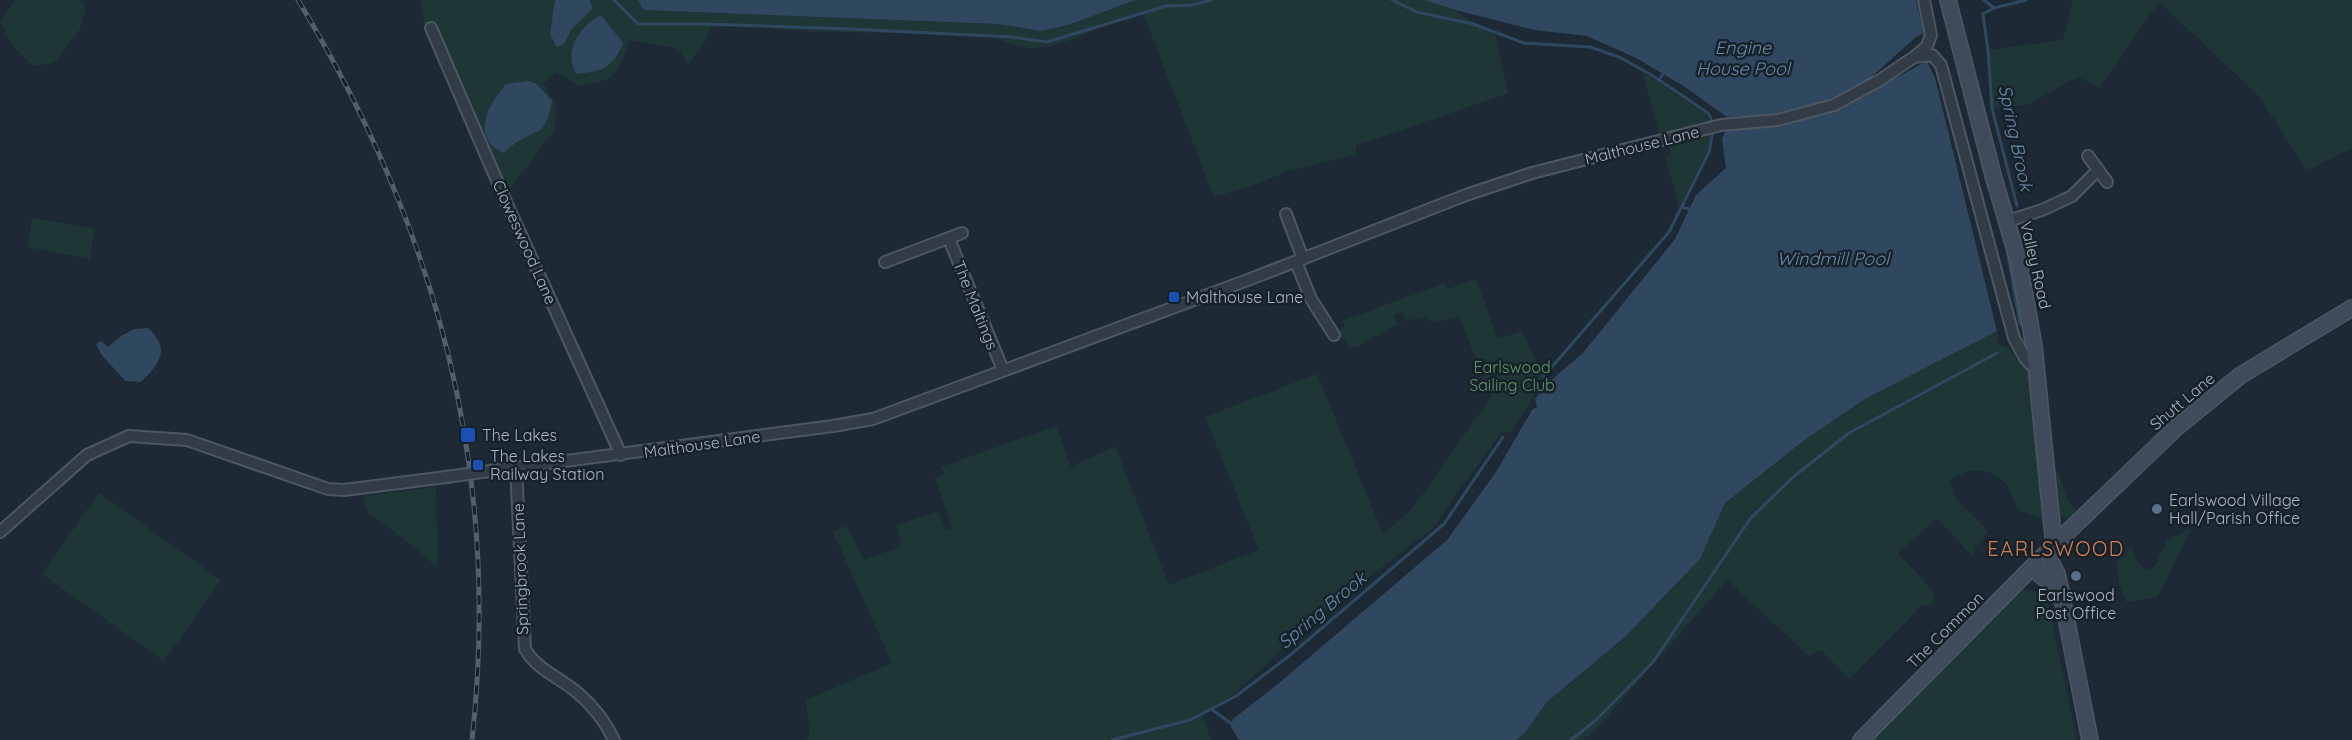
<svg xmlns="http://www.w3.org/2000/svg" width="2352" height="740" viewBox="0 0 2352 740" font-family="Quicksand,sans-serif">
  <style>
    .green { fill: #1f3637 }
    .water { fill: #2f485f }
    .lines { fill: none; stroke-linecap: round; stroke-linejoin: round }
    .stream { stroke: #2f485f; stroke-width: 3 }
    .street-casing { stroke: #4c5762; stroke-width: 14 }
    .secondary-casing { stroke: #4c5762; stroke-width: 18 }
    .street { stroke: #313c46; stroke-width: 10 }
    .secondary { stroke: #3f4b5a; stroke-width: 15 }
    .rail-casing { stroke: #52606e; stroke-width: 5 }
    .rail { stroke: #17212a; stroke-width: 3; stroke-dasharray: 9; stroke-linecap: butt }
    .street-bridge-casing { stroke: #4c5762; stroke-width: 14; stroke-linecap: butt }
    .street-bridge { stroke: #313c46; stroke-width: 10 }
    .transit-dot { fill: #1a4fb4; stroke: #17212a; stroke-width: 2 }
    .service-dot { fill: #5c6f8a; stroke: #17212a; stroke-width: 2 }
    .labels { text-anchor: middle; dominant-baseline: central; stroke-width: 5; stroke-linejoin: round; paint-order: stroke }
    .street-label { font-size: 16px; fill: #aab7c4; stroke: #17212a }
    .poi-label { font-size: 16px; fill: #aab7c4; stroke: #17212a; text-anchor: start }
    .park-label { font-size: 16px; fill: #629568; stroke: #17212a }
    .water-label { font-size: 18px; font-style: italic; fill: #698baa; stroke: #17212a }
    .quarter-label { font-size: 20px; letter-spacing: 1.5px; fill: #d87f51; stroke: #17212a }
  </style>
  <rect width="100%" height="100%" fill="#1d2a36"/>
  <path class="green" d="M16,0H79L86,7L80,29L54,63L33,66L11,44L0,21Z
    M420,0H638L645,10L998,24L1039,31L1068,25L1136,0H1425L1452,9L1495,35L1508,93L1356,146V154L1288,171L1251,186L1214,197L1144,15C1106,18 1074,46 1035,48C1017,49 1000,37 982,36C925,33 868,33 812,31C778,30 745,24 711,27L703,45L688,64L677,48L629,40C619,74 616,80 580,86L557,73L543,83L556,106L555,129L507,193L436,29L426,32Z
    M2073,0H2352V148L2307,170L2259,96L2159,2L2100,87L2078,77L2027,105L1992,108L1988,50L2063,40Z
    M1643,72L1706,114L1709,122L1659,134Z
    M1711,135L1707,152L1679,207L1665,156L1671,154L1669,147Z
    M32,218L95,229L90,259L27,247Z
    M1476,279L1498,339L1522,331L1545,381L1510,432H1501L1433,528L1322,613L1235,693L1202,714L1211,740H803L810,737L806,700L892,663L833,532L847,526L864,560L902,546L896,526L939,511L946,531L953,529L935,478L944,474L941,467L1056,426L1071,467L1115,446L1169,585L1259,550L1205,417L1317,374L1383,534L1413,508L1491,397L1459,316L1435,323L1424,317L1405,321L1402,312L1394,315L1397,324L1355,348L1349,346L1337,332L1345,327L1342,321L1445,283L1448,289Z
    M1997,331V344L2008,348L2027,370L2045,520L2018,510L2006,483L1987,471H1967L1950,480L1955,498L1988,531L1975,549L1974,558L1937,518L1898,553L1933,591L1935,600L1928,606L1923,604L1850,679L1820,649L1809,656L1727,580L1599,726L1583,740H1516L1525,733L1547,702L1626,636L1699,560L1725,503L1806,439L1865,399Z
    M2050,471L2058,472L2066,495L2076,512L2067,518L2061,516L2057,511Z
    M436,487L438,568L407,541L369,514L365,506L364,496Z
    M99,493L221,580L164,661L42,574Z
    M2192,527L2158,597L2126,602L2119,584L2117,562L2132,547L2137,562L2146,570L2155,566L2166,542Z
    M2019,589L2042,592L2048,602L2077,740H1871Z"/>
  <path class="water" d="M555,0H589L593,8L571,30L564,44L557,47L550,34Z
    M638,0H1136L1068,25L1040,31L998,24L644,10Z
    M1425,0H1916L1924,33L1916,37L1868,80L1825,101L1772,115L1727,117L1685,87L1638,59L1587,36L1534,30L1452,9Z
    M601,15L623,43C613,68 603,71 576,74C563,50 580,26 601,15Z
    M1927,61L1935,78L1997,331L1865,399L1806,439L1725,503L1700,559L1626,636L1547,702L1525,733L1516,740H1239L1231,727L1233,719L1278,684L1447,540L1496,472L1532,410L1537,407L1535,399L1549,382L1583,353L1675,239L1696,195L1726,168L1722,139L1726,130L1786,125L1844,106Z
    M528,81L537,84L552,101L548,118L542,129L518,141L503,153C470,136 488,105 506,84Z
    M148,328C171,349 160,363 141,382L125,381L101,354L96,344L101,341L108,347L121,336L134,329Z"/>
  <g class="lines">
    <path class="stream" d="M614,0L638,24H705L851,29L1012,37L1047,42L1166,6L1192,5L1211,0
      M1392,0L1417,12L1473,24L1524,43L1590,47L1619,57L1650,74L1683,96L1708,113L1711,118L1712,135L1709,152L1669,232L1544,376
      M1984,0L1994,8
      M1659,80L1663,74
      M2017,206L1992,108L1988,50L1983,14L1994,8L2026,0
      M1681,207L1689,209
      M2007,249L2020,324
      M1211,709L1232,724
      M1112,740L1190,720L1236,696L1289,656L1444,524L1503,437
      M1571,740L1596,720L1653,662L1750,519L1792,478L1849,433L1997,353"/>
    <defs>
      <path id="street" d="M431,28L507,204L621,455
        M1914,57L1932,55L1941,65L2014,338L2025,358L2035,369
        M2088,156L2107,182
        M1286,214L1303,259
        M2008,221L2042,210L2072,196L2097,171
        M949,239L1003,370
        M885,262L962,233
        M1296,262L1311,299L1334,335
        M516,468L525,649C538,671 561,678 579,694C593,706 606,723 614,740
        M497,470L833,426L873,419L1253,278L1466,195L1532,173L1721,125L1778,120L1834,105L1880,80L1914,57L1927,46L1931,35L1924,0
        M0,532L87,455L129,436L187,440L328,489L344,490L446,477"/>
      <path id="secondary" d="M1948,0L1993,175L2018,260L2027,307L2034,346L2054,545
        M2046,553L2057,574L2060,587L2090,740
        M2032,568L2049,582L2059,597
        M1861,740L2054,545L2176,428L2241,375L2352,308"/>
    </defs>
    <use href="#street" class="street-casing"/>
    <use href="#secondary" class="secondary-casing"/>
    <use href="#street" class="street"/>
    <use href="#secondary" class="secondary"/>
    <defs>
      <path id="rail" d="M298,0C437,229 502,472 472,740"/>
    </defs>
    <use href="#rail" class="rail-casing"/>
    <use href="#rail" class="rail"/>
    <defs>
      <path id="street-bridge" d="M446,477L497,470"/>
    </defs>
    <use href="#street-bridge" class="street-bridge-casing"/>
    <use href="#street-bridge" class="street-bridge"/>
  </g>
  <g class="transit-dot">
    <rect x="1168" y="291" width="12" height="12" rx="3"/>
    <rect x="460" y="427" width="16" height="16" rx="3"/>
    <rect x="472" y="459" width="12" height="12" rx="3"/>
  </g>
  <g class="service-dot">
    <circle cx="2157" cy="509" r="6"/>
    <circle cx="2076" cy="576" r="6"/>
  </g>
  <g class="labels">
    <g class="street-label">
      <text transform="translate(1642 145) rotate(-14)">Malthouse Lane</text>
      <text transform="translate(525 242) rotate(66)">Cloweswood Lane</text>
      <text transform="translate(2036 265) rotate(77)">Valley Road</text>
      <text transform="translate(976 305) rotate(68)">The Maltings</text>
      <text transform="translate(2182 401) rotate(-40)">Shutt Lane</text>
      <text transform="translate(702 444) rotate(-8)">Malthouse Lane</text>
      <text transform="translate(520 569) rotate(-92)">Springbrook Lane</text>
      <text transform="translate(1945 630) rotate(-45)">The Common</text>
    </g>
    <g class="poi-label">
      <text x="1186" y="297">Malthouse Lane</text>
      <text x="482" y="435">The Lakes</text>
      <text x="490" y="456">The Lakes<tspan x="490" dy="18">Railway Station</tspan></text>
      <text x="2169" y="500">Earlswood Village<tspan x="2169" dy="18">Hall/Parish Office</tspan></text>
      <text x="2076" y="595" text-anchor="middle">Earlswood<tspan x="2076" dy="18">Post Office</tspan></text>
    </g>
    <g class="park-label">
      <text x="1512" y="367">Earlswood<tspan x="1512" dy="18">Sailing Club</tspan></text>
    </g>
    <g class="water-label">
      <text x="1743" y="47">Engine<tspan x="1743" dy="21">House Pool</tspan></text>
      <text transform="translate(2016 138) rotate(78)">Spring Brook</text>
      <text x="1833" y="258">Windmill Pool</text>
      <text transform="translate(1322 610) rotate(-40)">Spring Brook</text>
    </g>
    <g class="quarter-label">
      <text x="2056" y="548">EARLSWOOD</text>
    </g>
  </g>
</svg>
